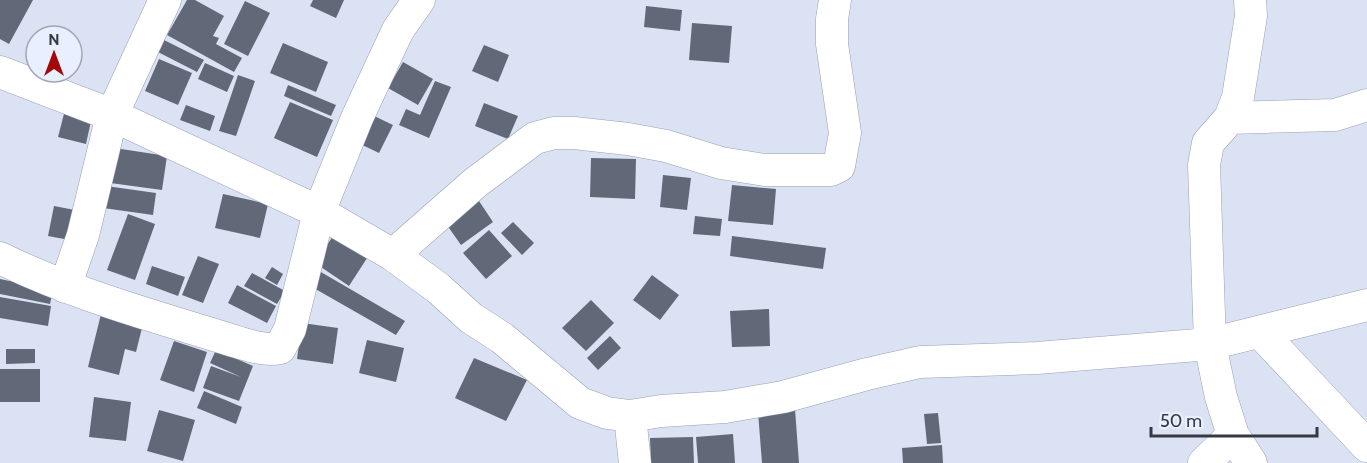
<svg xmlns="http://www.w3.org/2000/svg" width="1367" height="463" viewBox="0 0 1367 463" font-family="Cabin,sans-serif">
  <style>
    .building { fill: #616878 }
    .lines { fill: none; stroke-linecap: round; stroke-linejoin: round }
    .minor-casing { stroke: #99a0b2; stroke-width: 33 }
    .minor { stroke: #fff; stroke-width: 32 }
  </style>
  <rect width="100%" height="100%" fill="#dae2f4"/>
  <path class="building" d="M0,0H33L9,44L0,39Z
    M187,0H195L224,16L213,36L219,38L216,44L242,58L234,72L167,35Z
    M313,0H344L336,18L310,6Z
    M245,1L270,13L248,56L224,44Z
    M646,6L682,10L680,31L644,27Z
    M692,23L732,26L729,63L689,60Z
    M162,39L204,60L197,72L156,51Z
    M283,43L328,62L316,92L270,73Z
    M484,45L509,55L498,82L472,71Z
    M159,59L192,73L178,105L145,91Z
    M403,62L433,79L418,105L388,88Z
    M205,63L234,76L227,92L198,79Z
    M238,75L255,81L236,136L219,131Z
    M435,81L451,87L429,138L399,125L406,109L420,115Z
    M288,85L336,105L331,116L284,96Z
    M290,102L333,120L317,157L274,138Z
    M484,103L518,116L508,139L475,126Z
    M186,105L215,116L210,131L180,120Z
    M66,106L93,112L86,144L58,137Z
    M370,114L393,125L379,153L356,142Z
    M108,147L167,156L162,190L103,182Z
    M591,158L636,159L635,199L590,197Z
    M663,175L691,178L687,210L660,207Z
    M99,185L156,193L153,215L96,207Z
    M732,185L776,189L773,225L728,221Z
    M223,194L268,204L260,238L215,228Z
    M475,195L493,222L461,245L442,218Z
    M54,206L80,211L75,241L48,236Z
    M128,214L155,224L135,280L107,270Z
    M695,216L722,219L720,236L693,234Z
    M513,222L534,243L522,255L501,233Z
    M489,230L512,256L486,279L463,253Z
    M335,233L369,255L349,286L315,263Z
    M732,236L826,248L823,269L730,256Z
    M198,256L219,264L203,303L182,295Z
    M152,266L185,277L178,296L146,284Z
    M272,267L283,274L277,285L265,278Z
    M314,268L405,321L396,335L305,283Z
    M252,273L285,291L277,304L244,286Z
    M652,275L679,295L660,320L633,300Z
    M0,279L53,290L50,304L0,294Z
    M237,285L276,306L267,323L228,303Z
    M0,297L51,306L48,326L0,318Z
    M591,300L614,323L586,351L562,328Z
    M769,309L770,346L732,347L730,311Z
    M101,314L143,324L136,352L125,349L119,375L88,367Z
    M302,323L338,328L333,364L297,359Z
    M610,336L621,348L598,370L587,358Z
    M367,340L404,348L396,382L359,373Z
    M174,341L207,352L194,392L160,380Z
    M6,349H35V363L6,364Z
    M216,350L253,366L239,401L203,388L211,366L241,377L210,363Z
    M474,358L527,380L506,421L455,398Z
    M0,369H40V402H0Z
    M204,391L242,407L236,424L197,408Z
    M94,397L131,402L126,441L89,437Z
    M795,409L799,463H762L758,412Z
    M159,410L195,420L183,461L147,451Z
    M938,413L941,443L927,444L924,414Z
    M733,434L735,463H698L696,437Z
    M693,437L694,463H651L650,438Z
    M942,445L943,463H903L902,448Z"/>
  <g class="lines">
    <defs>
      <path id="minor" d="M1250,0L1251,16L1238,97L1230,118L1208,143L1204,165L1210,344L1367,305
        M0,72L112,115L319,212L393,255L438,288L471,318L502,338L580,403L607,413L630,416L661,411L725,407L783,397L867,374L920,362L1037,358L1210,344L1221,397L1233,435L1251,463
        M1230,118L1335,115L1367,105
        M393,255L475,183L535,138L554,133H574L628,139L666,146L721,163L765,170H831L839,166L845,133L832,44V19L835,0
        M0,258C75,295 157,317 237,342C251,346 265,351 280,348L290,329L319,212L357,118L398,30L419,0
        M65,287L83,235L112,115L165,0
        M1260,332L1367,446
        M630,416L635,463
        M1204,463L1233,435"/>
    </defs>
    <use href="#minor" class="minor-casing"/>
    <use href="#minor" class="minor"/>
  </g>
  <g transform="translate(54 54)"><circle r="28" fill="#e8effe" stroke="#a1a6b2" stroke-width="1.5"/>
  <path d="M0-4.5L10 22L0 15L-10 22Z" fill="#a2090a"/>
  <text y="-9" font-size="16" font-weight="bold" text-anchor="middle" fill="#363941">N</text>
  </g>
  <path d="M1151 427v9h166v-9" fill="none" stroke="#363941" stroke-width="3"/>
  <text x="1160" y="427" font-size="18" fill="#363941" stroke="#e8effe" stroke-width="4.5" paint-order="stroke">50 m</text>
</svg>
